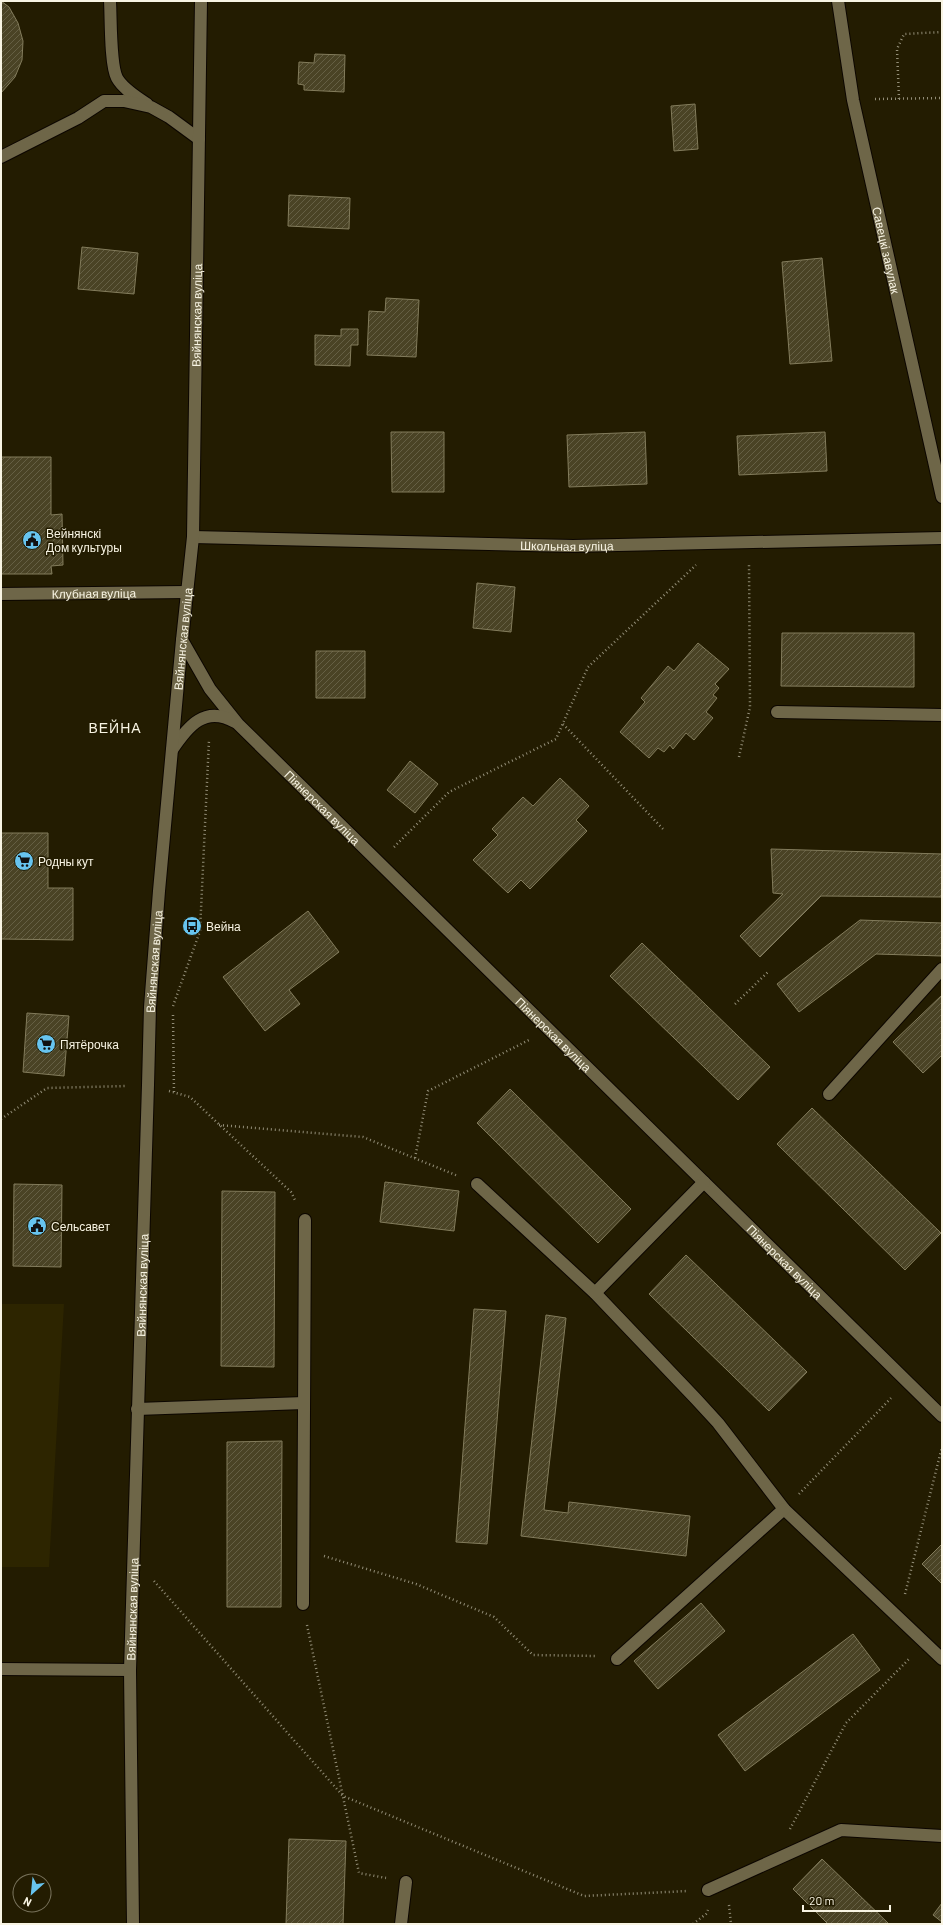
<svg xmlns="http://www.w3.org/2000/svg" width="943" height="1925" viewBox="0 0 943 1925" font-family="Barlow,sans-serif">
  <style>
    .built { fill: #2d2500 }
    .building { fill: url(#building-hatch); stroke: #837c5c }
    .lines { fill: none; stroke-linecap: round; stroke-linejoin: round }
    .minor-casing { stroke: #0c0600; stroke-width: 14 }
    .path { stroke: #938e78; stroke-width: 2.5; stroke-dasharray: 1 3; stroke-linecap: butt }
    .minor { stroke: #6e6648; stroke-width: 12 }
    .labels { text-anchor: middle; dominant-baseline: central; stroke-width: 3; stroke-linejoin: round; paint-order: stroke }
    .street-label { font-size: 12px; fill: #f8f4e3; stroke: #231c01 }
    .poi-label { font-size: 12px; fill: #f8f4e3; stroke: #231c01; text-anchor: start }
    .quarter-label { font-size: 14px; letter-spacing: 1px; fill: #f8f4e3; stroke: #231c01 }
  </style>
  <defs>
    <pattern id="building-hatch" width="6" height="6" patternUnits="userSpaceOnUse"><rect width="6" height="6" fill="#4a4325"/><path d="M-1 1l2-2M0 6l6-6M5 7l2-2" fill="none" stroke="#655f44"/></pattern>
  </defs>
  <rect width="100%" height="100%" fill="#231c01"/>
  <path class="built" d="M1,1304H64L49,1567H1Z"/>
  <path class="building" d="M1,1L9,7L18,23L23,41L22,60L15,77L1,93Z
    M315,54L345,55L344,92L304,90V85L298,84L299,62L314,63Z
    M695,104L698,149L674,151L671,106Z
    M289,195L350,198L349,229L288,226Z
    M82,247L138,253L134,294L78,289Z
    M822,258L832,361L790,364L782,262Z
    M386,298L419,300L416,357L367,355L369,311L385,312Z
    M341,329H358V345H351L350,366L315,365V335L341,336Z
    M391,432H444V492H392Z
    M645,432L647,484L569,487L567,435Z
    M825,432L827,471L739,475L737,436Z
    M1,457H51V515L62,514L63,565L51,566L52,574H1Z
    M477,583L515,587L511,632L473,628Z
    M782,633H914V687L781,686Z
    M698,643L729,669L715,684L719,688L713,695L717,698L706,712L713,718L694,740L686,733L673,749L670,745L664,752L658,748L649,758L620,732L645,702L641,698L668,666L674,671Z
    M316,651H365V698H316Z
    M410,761L438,784L415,813L387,790Z
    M560,778L589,806L576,820L587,831L530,889L521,880L508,893L473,860L498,835L492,829L523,797L533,806Z
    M1,833H48V888H73V940L1,939Z
    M771,849L942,854V897L821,896L760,957L740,936L783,894L773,893Z
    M308,911L339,952L289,990L300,1004L265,1031L223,977Z
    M860,920L942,923V956L876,954L799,1012L777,984Z
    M642,943L770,1067L738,1100L610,976Z
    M942,995V1055L923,1073L893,1042Z
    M27,1013L69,1016L64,1076L23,1072Z
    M510,1089L631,1209L598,1243L477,1123Z
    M812,1108L941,1233L905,1270L777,1144Z
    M385,1182L459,1191L454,1231L380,1222Z
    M14,1184L62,1185L61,1267L13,1266Z
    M222,1191L275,1192L274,1367L221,1366Z
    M686,1255L807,1372L769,1411L649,1294Z
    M474,1309L506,1311L487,1544L456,1542Z
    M546,1315L566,1318L544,1510L568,1513L569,1502L690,1516L686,1556L521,1536Z
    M282,1441L281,1607H227V1442Z
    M942,1544V1584L922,1564Z
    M701,1603L725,1631L658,1689L634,1661Z
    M853,1634L880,1670L745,1771L718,1735Z
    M289,1839L346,1841L343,1924H286Z
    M822,1859L889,1924H828L793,1889Z
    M942,1903V1922L933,1915Z"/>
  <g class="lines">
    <defs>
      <g id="minor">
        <path d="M110,1C111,17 110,65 117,78C123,89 137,97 147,104"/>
        <path id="s1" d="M838,1L853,100L942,497"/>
        <path d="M1,157L78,118L104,101H124L151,107L169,117L199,139"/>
        <path id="s2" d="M193,537L573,546L942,538"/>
        <path id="s3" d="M1,594L187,592"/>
        <path id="s4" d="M182,640L210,689L238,724L942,1416"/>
        <path d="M777,712L942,715"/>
        <path d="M172,750C188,726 205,705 235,722"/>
        <path d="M829,1094L942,969"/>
        <path d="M477,1184L595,1293L696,1399L718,1423L784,1509L942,1659"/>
        <path d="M595,1293L704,1182"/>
        <path d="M137,1409L304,1403"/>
        <path d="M303,1604L305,1220"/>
        <path d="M617,1659L784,1509"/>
        <path d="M1,1669L130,1670"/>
        <path d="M708,1890L841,1830L942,1836"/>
        <path id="s5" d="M133,1924L130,1670L148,1085L150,1007L159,891L182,640L193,537L201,1"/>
        <path d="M401,1924L406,1882"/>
      </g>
    </defs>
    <use href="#minor" class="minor-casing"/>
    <path class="path" d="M875,99L942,98
      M899,99L897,49L904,34L942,32
      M563,724L664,830
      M739,757L750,707L749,563
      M394,847L449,792L556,739L588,667L696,565
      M735,1004L769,971
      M173,1006L200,931L209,740
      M173,1015L174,1093
      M169,1091L190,1097L291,1192L296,1202
      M1,1119L47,1088L127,1086
      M219,1125L363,1137L458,1176
      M415,1158L428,1091L529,1040
      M799,1494L893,1396
      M324,1556L416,1584L494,1617L533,1655L597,1656
      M154,1581L343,1796L584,1896L688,1891
      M905,1594L942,1447
      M307,1625L359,1873L386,1878
      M790,1829L846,1723L910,1658
      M729,1905L731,1924
      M693,1924L706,1914L708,1910"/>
    <use href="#minor" class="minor"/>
  </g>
  <defs>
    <symbol id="civic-disc" viewBox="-11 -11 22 22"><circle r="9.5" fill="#67c4ef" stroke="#231c01"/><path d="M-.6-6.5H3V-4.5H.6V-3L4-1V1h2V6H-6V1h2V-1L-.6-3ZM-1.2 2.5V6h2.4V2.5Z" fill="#111"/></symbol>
    <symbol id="supermarket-disc" viewBox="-11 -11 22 22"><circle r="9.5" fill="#67c4ef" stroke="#231c01"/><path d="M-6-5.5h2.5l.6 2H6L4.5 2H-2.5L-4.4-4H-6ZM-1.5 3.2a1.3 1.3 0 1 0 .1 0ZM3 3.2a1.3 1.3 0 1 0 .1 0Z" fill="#111"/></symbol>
    <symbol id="bus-disc" viewBox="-11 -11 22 22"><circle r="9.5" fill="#67c4ef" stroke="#231c01"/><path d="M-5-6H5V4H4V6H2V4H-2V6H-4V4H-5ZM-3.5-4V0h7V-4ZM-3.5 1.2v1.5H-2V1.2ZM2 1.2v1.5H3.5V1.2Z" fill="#111"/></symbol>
  </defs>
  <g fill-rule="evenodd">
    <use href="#civic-disc" x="21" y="529" width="22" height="22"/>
    <use href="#supermarket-disc" x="13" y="850" width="22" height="22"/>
    <use href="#bus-disc" x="181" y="915" width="22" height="22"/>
    <use href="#supermarket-disc" x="35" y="1033" width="22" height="22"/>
    <use href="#civic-disc" x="26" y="1215" width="22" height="22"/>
  </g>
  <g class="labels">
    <g class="street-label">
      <text stroke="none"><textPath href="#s1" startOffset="254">Савецкі завулак</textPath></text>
      <text stroke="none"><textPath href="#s5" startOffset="1611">Вяйнянская вуліца</textPath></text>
      <text stroke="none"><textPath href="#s2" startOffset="374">Школьная вуліца</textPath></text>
      <text stroke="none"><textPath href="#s3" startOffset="93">Клубная вуліца</textPath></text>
      <text stroke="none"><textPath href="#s5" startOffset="1287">Вяйнянская вуліца</textPath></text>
      <text stroke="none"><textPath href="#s4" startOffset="220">Піянерская вуліца</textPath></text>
      <text stroke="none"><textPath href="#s5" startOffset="963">Вяйнянская вуліца</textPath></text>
      <text stroke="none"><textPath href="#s4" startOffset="544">Піянерская вуліца</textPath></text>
      <text stroke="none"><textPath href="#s4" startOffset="868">Піянерская вуліца</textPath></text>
      <text stroke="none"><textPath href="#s5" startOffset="639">Вяйнянская вуліца</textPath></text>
      <text stroke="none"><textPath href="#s5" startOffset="315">Вяйнянская вуліца</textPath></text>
    </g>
    <g class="poi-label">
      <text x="46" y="533">Вейнянскі<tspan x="46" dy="14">Дом культуры</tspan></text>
      <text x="38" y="861">Родны кут</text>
      <text x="206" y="926">Вейна</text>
      <text x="60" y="1044">Пятёрочка</text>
      <text x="51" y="1226">Сельсавет</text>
    </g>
    <g class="quarter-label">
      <text x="115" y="727">ВЕЙНА</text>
    </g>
  </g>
  <rect width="943" height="1925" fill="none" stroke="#f8f4e3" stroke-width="4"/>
  <g transform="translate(32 1893) rotate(207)"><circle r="19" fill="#231c01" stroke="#78725b"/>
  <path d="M0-3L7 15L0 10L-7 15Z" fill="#67c4ef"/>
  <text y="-6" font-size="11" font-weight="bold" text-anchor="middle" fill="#f8f4e3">N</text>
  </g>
  <path d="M803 1905v6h87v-6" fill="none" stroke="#f8f4e3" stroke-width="2"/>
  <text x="809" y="1905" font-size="12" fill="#f8f4e3" stroke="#231c01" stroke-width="3" paint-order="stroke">20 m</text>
</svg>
